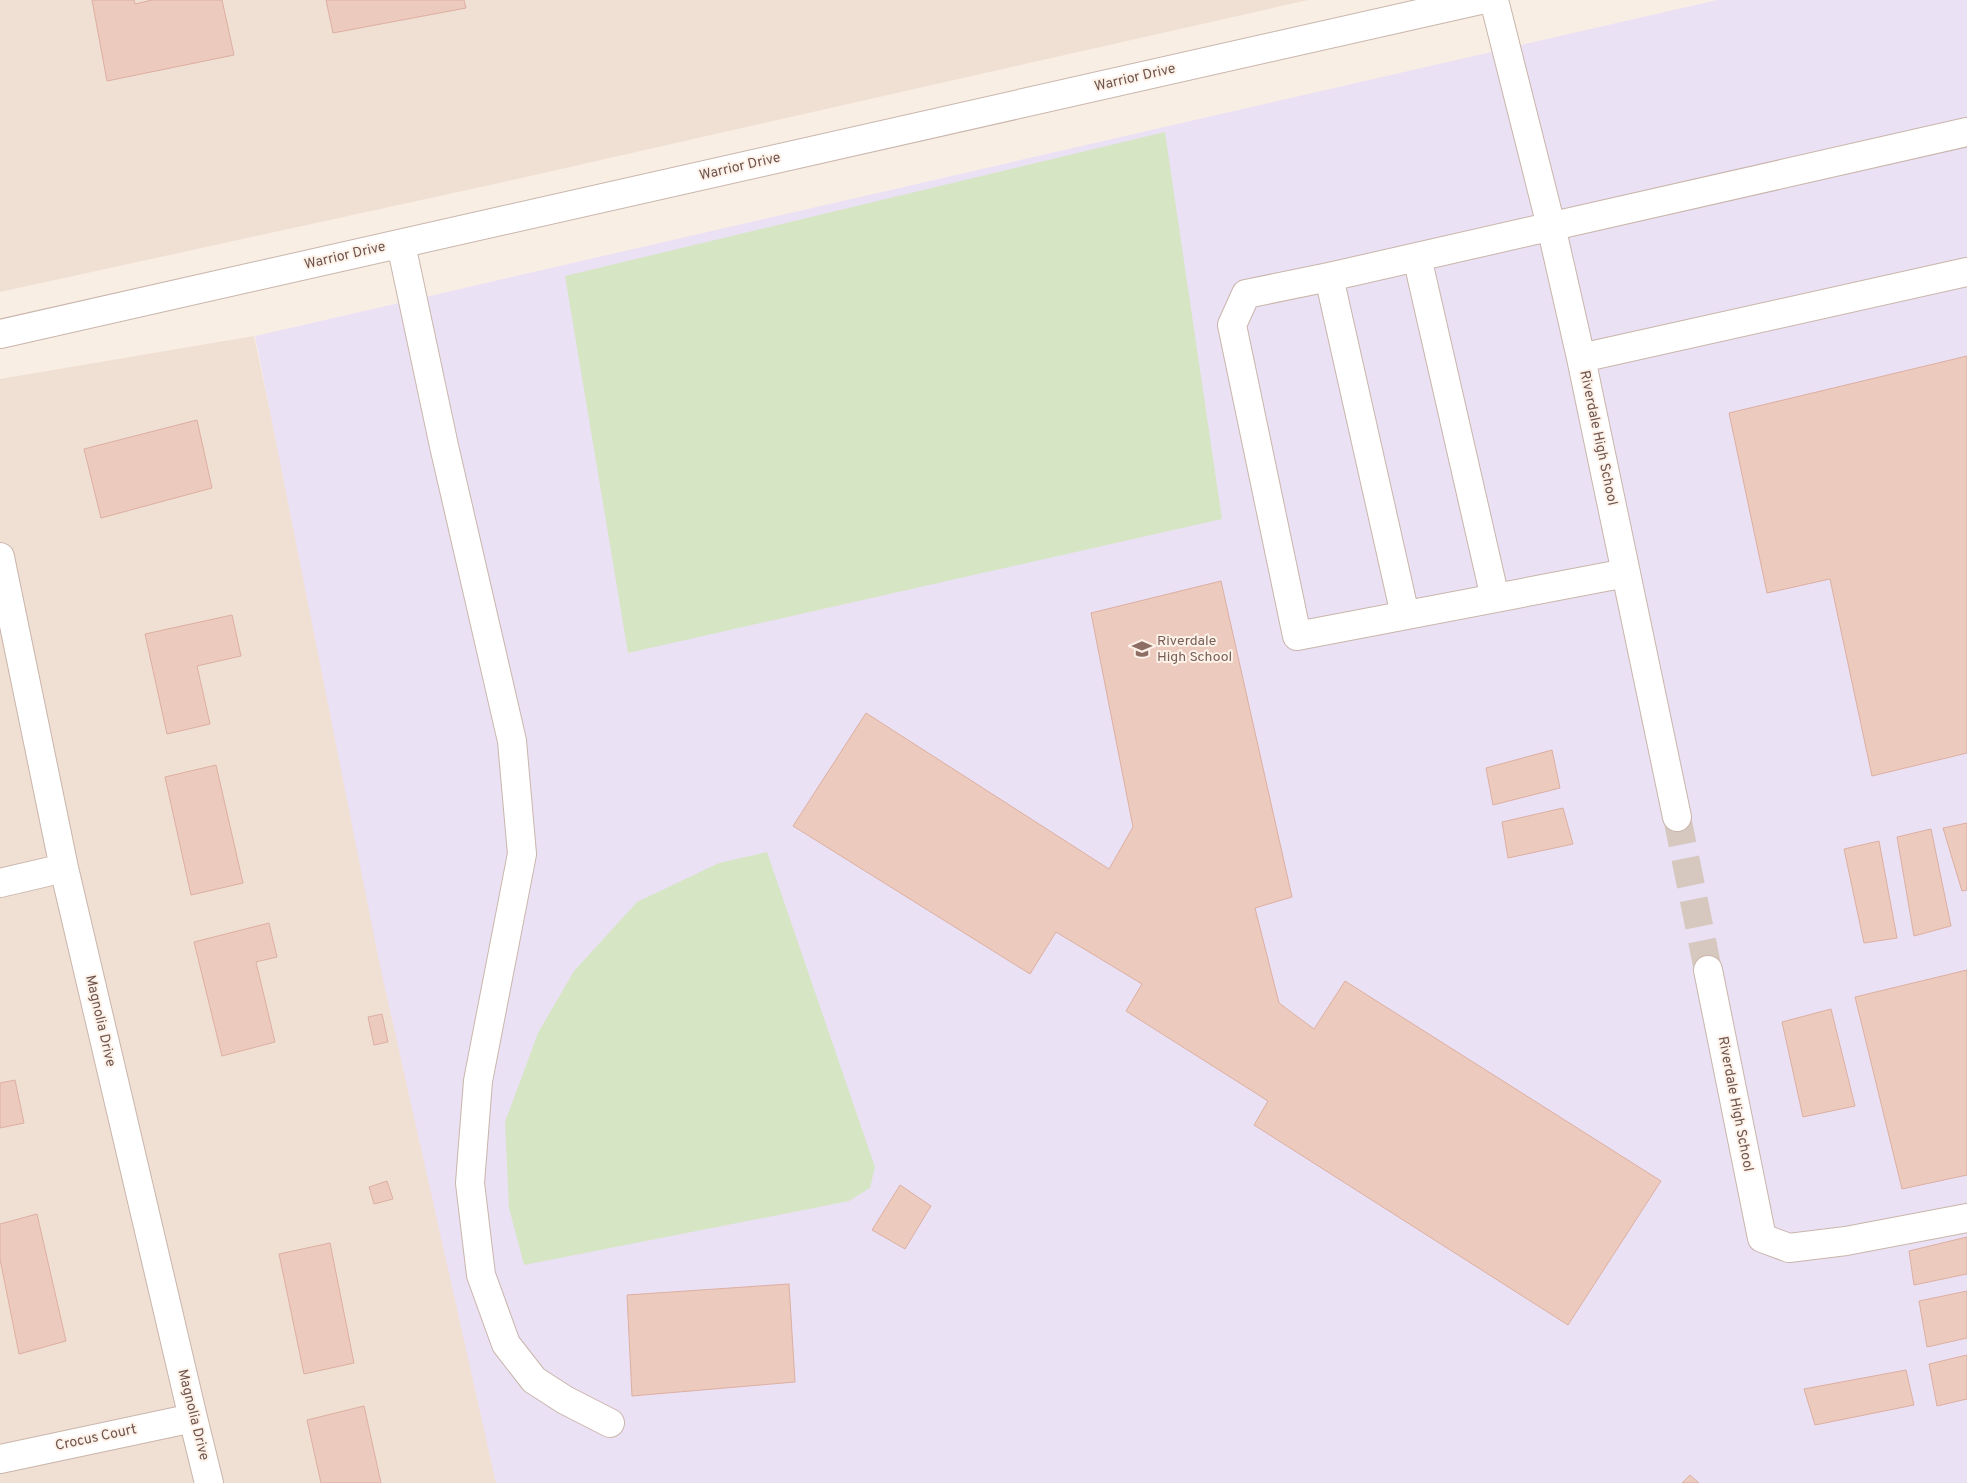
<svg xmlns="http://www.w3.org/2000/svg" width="1967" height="1483" viewBox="0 0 1967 1483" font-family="Overpass,sans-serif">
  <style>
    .residential { fill: #f0dfd3 }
    .education { fill: #ebe1f5 }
    .green { fill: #d6e5c4 }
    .building { fill: #eccabe; stroke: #dcafa1 }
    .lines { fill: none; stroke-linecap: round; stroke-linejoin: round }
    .minor-tunnel { stroke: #d6c8be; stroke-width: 28; stroke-dasharray: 28 14; stroke-linecap: butt }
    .minor-casing { stroke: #c9b5ab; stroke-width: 30 }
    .minor { stroke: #fff; stroke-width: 28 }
    .labels { text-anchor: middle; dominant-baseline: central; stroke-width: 4; stroke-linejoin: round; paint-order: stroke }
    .street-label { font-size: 14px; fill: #6f544c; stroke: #fdf2e9 }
    .education-label { font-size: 14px; fill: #785e54; stroke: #fdf2e9; text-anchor: start }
  </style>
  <rect width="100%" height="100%" fill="#f9eee4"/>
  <path class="residential" d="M0,0H1308L490,185L0,292Z
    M254,336L497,1483H0V379Z"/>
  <path class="education" d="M1717,0H1967V1483H496L379,961L255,336Z"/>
  <path class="green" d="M1165,132L1222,519L628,653L565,276Z
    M767,852L875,1167L870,1188L849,1201L524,1265L509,1208L505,1122L538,1033L574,971L637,902L719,863Z"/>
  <path class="building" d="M92,0H134L135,4L152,0H222L234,55L107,81Z
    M326,0H464L466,8L333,33Z
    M1967,356V753L1872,776L1830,579L1767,593L1729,413Z
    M197,420L212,488L101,518L84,449Z
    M1221,581L1292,897L1255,908L1279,1003L1314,1029L1345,981L1661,1181L1568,1325L1254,1125L1268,1101L1126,1011L1142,984L1056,932L1030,974L793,826L866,713L1109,869L1133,827L1091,613Z
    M232,615L241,656L197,666L210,724L167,734L145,634Z
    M1552,750L1560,788L1493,805L1486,768Z
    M216,765L243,883L191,895L165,777Z
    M1563,808L1573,844L1508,858L1502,822Z
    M1967,823V890L1962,891L1943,828Z
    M1931,829L1951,926L1914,936L1897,837Z
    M1879,841L1897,938L1864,943L1844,849Z
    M269,923L277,957L256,962L275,1042L222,1056L194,942Z
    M1967,970V1175L1902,1189L1855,997Z
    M1831,1009L1855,1106L1803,1117L1782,1022Z
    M382,1014L388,1042L374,1045L368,1017Z
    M15,1080L24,1123L0,1128V1083Z
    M387,1181L393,1199L374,1204L369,1187Z
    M900,1185L931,1206L905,1249L872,1230Z
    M37,1214L66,1341L19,1354L0,1259V1224Z
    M1967,1237V1274L1914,1285L1909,1251Z
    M330,1243L354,1363L304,1374L279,1254Z
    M789,1284L795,1382L632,1396L627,1295Z
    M1967,1291V1338L1927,1347L1919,1301Z
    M1967,1355V1399L1937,1406L1929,1364Z
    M1906,1370L1914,1405L1815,1425L1804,1389Z
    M364,1406L381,1483H321L307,1420Z
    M1690,1475L1699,1483H1682Z"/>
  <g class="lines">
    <path class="minor-tunnel" d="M1677,817L1708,970"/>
    <defs>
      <path id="minor" d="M1494,0L1551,226L1581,358L1677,817
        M401,244L444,446L512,741L522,854L478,1081L470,1183L481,1275L506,1344L534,1380L565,1400L610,1423
        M1417,257L1495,598
        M1329,277L1405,615
        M0,334L1480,0
        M1581,358L1967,272
        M0,557L64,868L193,1418L209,1483
        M1626,573L1297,636L1232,325L1246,294L1329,277L1967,132
        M0,883L64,868
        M1708,970L1762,1238L1789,1248L1846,1241L1967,1218
        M0,1459L193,1418"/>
    </defs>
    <use href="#minor" class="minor-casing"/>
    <use href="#minor" class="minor"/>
  </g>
  <defs>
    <symbol id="school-bare" viewBox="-9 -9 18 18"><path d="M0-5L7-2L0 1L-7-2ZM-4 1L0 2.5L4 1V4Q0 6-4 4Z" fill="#8d6e63" stroke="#fdf2e9" stroke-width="2.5" paint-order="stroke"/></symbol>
  </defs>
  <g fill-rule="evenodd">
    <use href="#school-bare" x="1128" y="635" width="28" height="28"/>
  </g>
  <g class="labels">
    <g class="street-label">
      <text transform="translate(1135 78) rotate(-13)">Warrior Drive</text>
      <text transform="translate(740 167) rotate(-13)">Warrior Drive</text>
      <text transform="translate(345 256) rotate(-13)">Warrior Drive</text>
      <text transform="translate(1598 438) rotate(78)">Riverdale High School</text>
      <text transform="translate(100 1021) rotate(77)">Magnolia Drive</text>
      <text transform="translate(1735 1104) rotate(79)">Riverdale High School</text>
      <text transform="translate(193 1415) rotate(76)">Magnolia Drive</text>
      <text transform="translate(96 1438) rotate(-12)">Crocus Court</text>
    </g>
    <g class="education-label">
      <text x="1157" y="641">Riverdale<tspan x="1157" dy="16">High School</tspan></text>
    </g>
  </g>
</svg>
